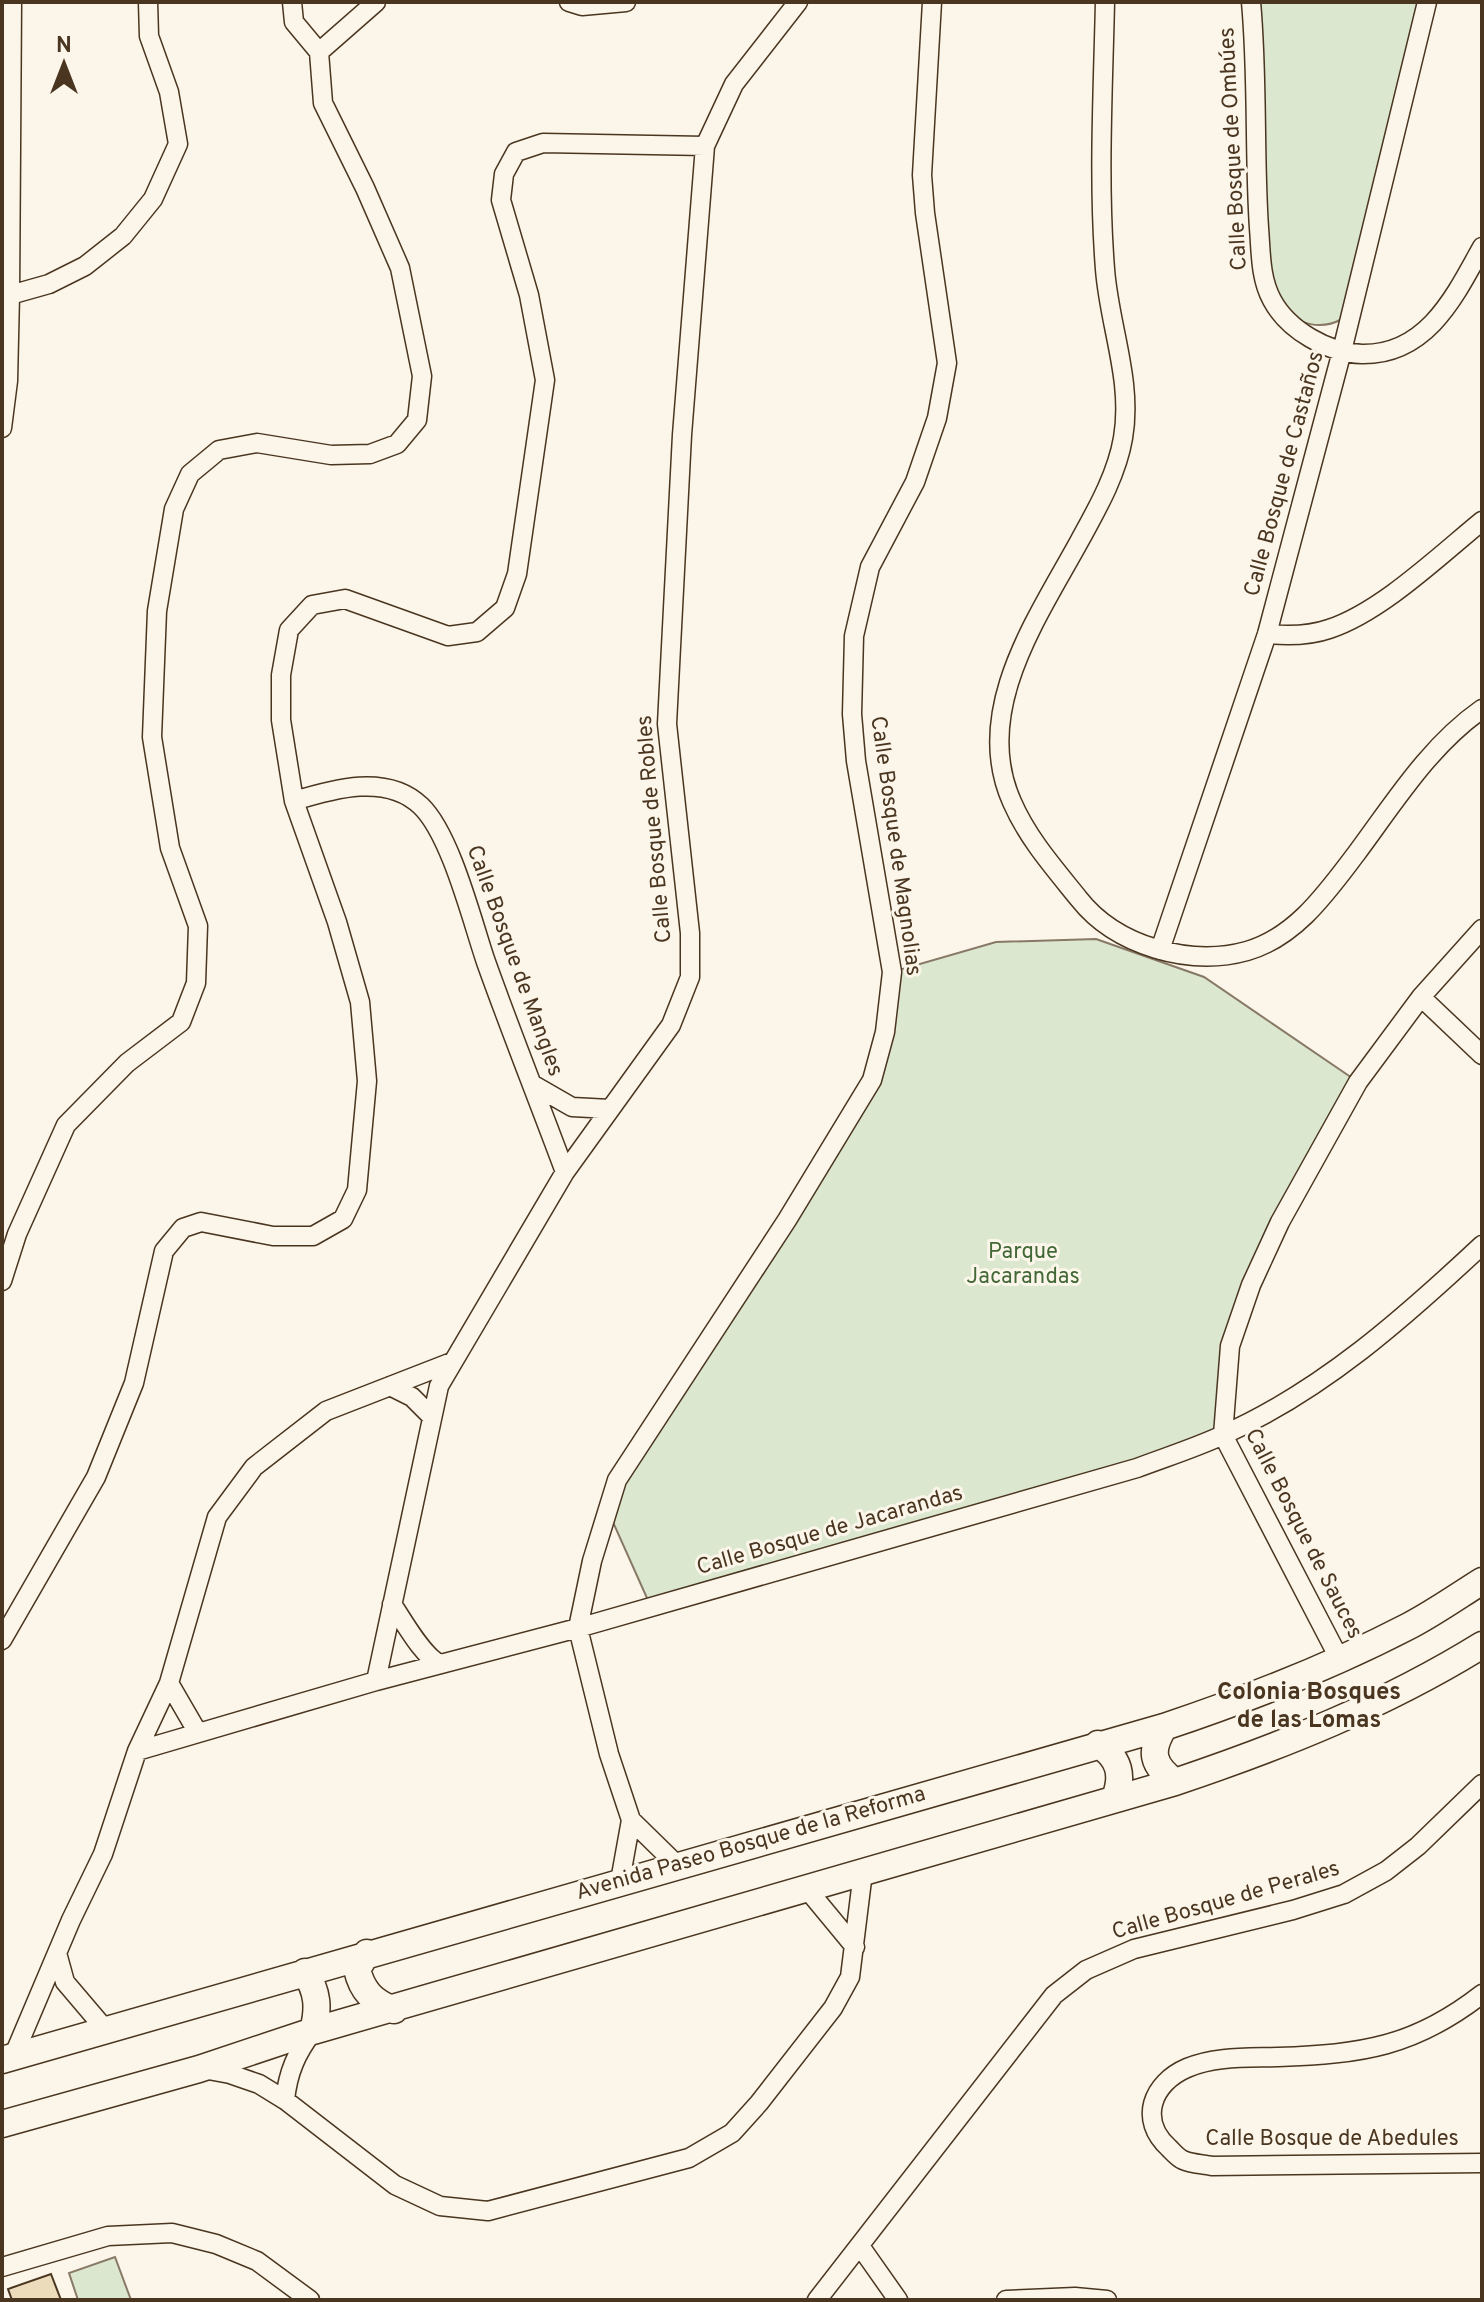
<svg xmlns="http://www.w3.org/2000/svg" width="1484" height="2302" viewBox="0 0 1484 2302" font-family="Overpass,sans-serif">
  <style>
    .green { fill: #dce7d0; stroke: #887966; stroke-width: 2 }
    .building { fill: #ecdcbc; stroke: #4a3520; stroke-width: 2 }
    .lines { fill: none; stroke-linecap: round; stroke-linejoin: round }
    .minor-casing { stroke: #4a3520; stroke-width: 21 }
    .secondary-casing { stroke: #4a3520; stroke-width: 29 }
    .minor { stroke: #fbf6e9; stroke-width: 18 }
    .secondary { stroke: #fbf6e9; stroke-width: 26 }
    .labels { text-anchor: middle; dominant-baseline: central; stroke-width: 6; stroke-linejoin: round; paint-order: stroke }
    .street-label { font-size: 22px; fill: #4a3520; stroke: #fbf6e9 }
    .park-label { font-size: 22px; fill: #436837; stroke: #fbf6e9 }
    .neighbourhood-label { font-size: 24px; font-weight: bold; fill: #4a3520; stroke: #fbf6e9 }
  </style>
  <rect width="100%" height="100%" fill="#fbf6e9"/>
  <path class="green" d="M1257,2H1419L1342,319C1322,330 1297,326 1283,306C1276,296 1273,280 1268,269Z
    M1096,939L1204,977L1358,1082L1248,1293L1223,1435L651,1607L608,1511L872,1080L892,972L996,942Z
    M115,2257L131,2300H78L69,2273Z"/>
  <path class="building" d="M51,2274L61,2300H12L8,2289Z"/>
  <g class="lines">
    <defs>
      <path id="minor" d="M292,2L294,22L319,52
        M569,2L582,6L626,2
        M1105,2C1103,91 1098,181 1105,269C1109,325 1133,381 1123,438C1117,474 1097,509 1080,540C1038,617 971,711 1012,802C1028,839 1055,869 1079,899C1116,946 1190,967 1247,951C1296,937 1327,892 1356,854C1394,803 1429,746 1482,709
        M1251,2C1258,77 1254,153 1259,228C1261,252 1260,278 1272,300C1288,330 1328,353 1362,354C1427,355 1455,296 1482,247
        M10,295L49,284L85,266L123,236L153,199L178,144L169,92L149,36L148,2
        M2,428L8,381L10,295L12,2
        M1267,634C1288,636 1309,636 1329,629C1381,612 1439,556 1482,521
        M294,801C333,789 387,773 421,806C451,835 472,921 486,962C511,1032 539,1102 565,1172
        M1160,950L1267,634L1342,351L1427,2
        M1421,997L1482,1055
        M532,1084L572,1107L610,1109
        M2,1281L17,1234L66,1125L127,1063L181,1022L196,983L198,926L170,848L152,737L157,611L174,509L190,474L219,450L257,443L331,455L370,454L397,444L417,420L422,376L400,268L365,188L323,103L319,52L376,2
        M390,1386L412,1397L432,1417
        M392,1604C403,1620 423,1657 440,1664
        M2,1640L96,1477L134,1383L164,1251L183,1228L201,1222L273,1236H313L343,1219L357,1190L367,1081L360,1002L337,922L294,801L281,720V675L289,630L312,605L345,599L448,636L477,632L505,608L517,574L545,380L529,295L501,200L504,174L516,152L543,143L705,146
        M1340,1660L1223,1435L1230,1346L1251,1285L1280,1222L1358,1082L1421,997L1482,929
        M376,1681L439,1386L565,1172L671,1025L690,977V933L667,724L682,435L705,146L734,84L798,2
        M169,1683L198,1733
        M137,1751L376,1681L578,1628L1137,1468C1166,1457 1195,1448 1223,1435C1322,1391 1404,1318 1482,1245
        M677,1865L631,1820L609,1754L578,1628L592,1561L617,1480L787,1220L872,1080L885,1032L892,972L856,761L852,714L854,636L870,567L915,482L937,418L947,363L925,213L922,175L932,2
        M620,1881L631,1820
        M807,1889L855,1947
        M57,1953L65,1982L105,2029
        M1482,1994C1414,2047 1362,2054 1278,2057C1248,2058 1215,2056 1187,2068C1152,2083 1138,2120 1169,2148C1173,2152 1178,2158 1183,2160C1191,2164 1203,2164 1212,2166L1482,2163
        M13,2057L71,1920L103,1854L137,1751L169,1683L217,1517L254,1467L326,1411L452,1362
        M203,2069L230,2074L259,2084L285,2100L395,2185L440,2206L488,2211L689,2158L732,2133L759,2103L833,2008L850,1977L863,1872
        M285,2100C288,2072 296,2054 313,2031
        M860,2246L898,2300
        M2,2267L108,2236L172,2233L216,2244L257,2261L310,2300
        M817,2300L1054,1995L1086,1970L1134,1949L1293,1910L1344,1894L1386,1871L1418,1846L1482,1784
        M1006,2300L1075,2297L1107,2300"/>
      <path id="secondary" d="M1164,1727C1149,1751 1152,1765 1175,1782
        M1098,1744C1119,1758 1124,1774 1115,1798
        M367,1953L357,1969C362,1991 373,2002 394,2010
        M305,1972C318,1992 319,2008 313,2031
        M2,2060L1164,1727C1248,1699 1330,1667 1409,1626C1434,1613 1458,1596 1482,1581
        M2,2124L199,2069L313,2031L1175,1782C1282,1746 1385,1705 1482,1645"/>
    </defs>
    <use href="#minor" class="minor-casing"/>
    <use href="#secondary" class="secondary-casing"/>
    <use href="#minor" class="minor"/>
    <use href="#secondary" class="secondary"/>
  </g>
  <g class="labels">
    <g class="street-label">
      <text transform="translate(1234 149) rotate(-93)">Calle Bosque de Ombúes</text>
      <text transform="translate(1285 474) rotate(-75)">Calle Bosque de Castaños</text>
      <text transform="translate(655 829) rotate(-95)">Calle Bosque de Robles</text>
      <text transform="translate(895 846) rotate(82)">Calle Bosque de Magnolias</text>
      <text transform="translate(514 961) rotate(70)">Calle Bosque de Mangles</text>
      <text transform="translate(830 1531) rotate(-16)">Calle Bosque de Jacarandas</text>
      <text transform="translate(1303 1534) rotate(63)">Calle Bosque de Sauces</text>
      <text transform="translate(751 1844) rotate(-16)">Avenida Paseo Bosque de la Reforma</text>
      <text transform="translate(1226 1901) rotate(-16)">Calle Bosque de Perales</text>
      <text x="1332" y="2139">Calle Bosque de Abedules</text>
    </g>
    <g class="park-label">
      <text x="1023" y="1252">Parque<tspan x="1023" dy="25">Jacarandas</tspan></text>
    </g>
    <g class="neighbourhood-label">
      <text x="1309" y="1693">Colonia Bosques<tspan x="1309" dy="28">de las Lomas</tspan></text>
    </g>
  </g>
  <rect width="1484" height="2302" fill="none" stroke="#4a3520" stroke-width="8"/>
  <g transform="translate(64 64)" stroke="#fbf6e9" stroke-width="6" paint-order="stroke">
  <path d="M0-6L14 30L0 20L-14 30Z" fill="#4a3520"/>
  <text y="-12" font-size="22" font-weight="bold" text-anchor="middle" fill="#4a3520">N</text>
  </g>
</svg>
